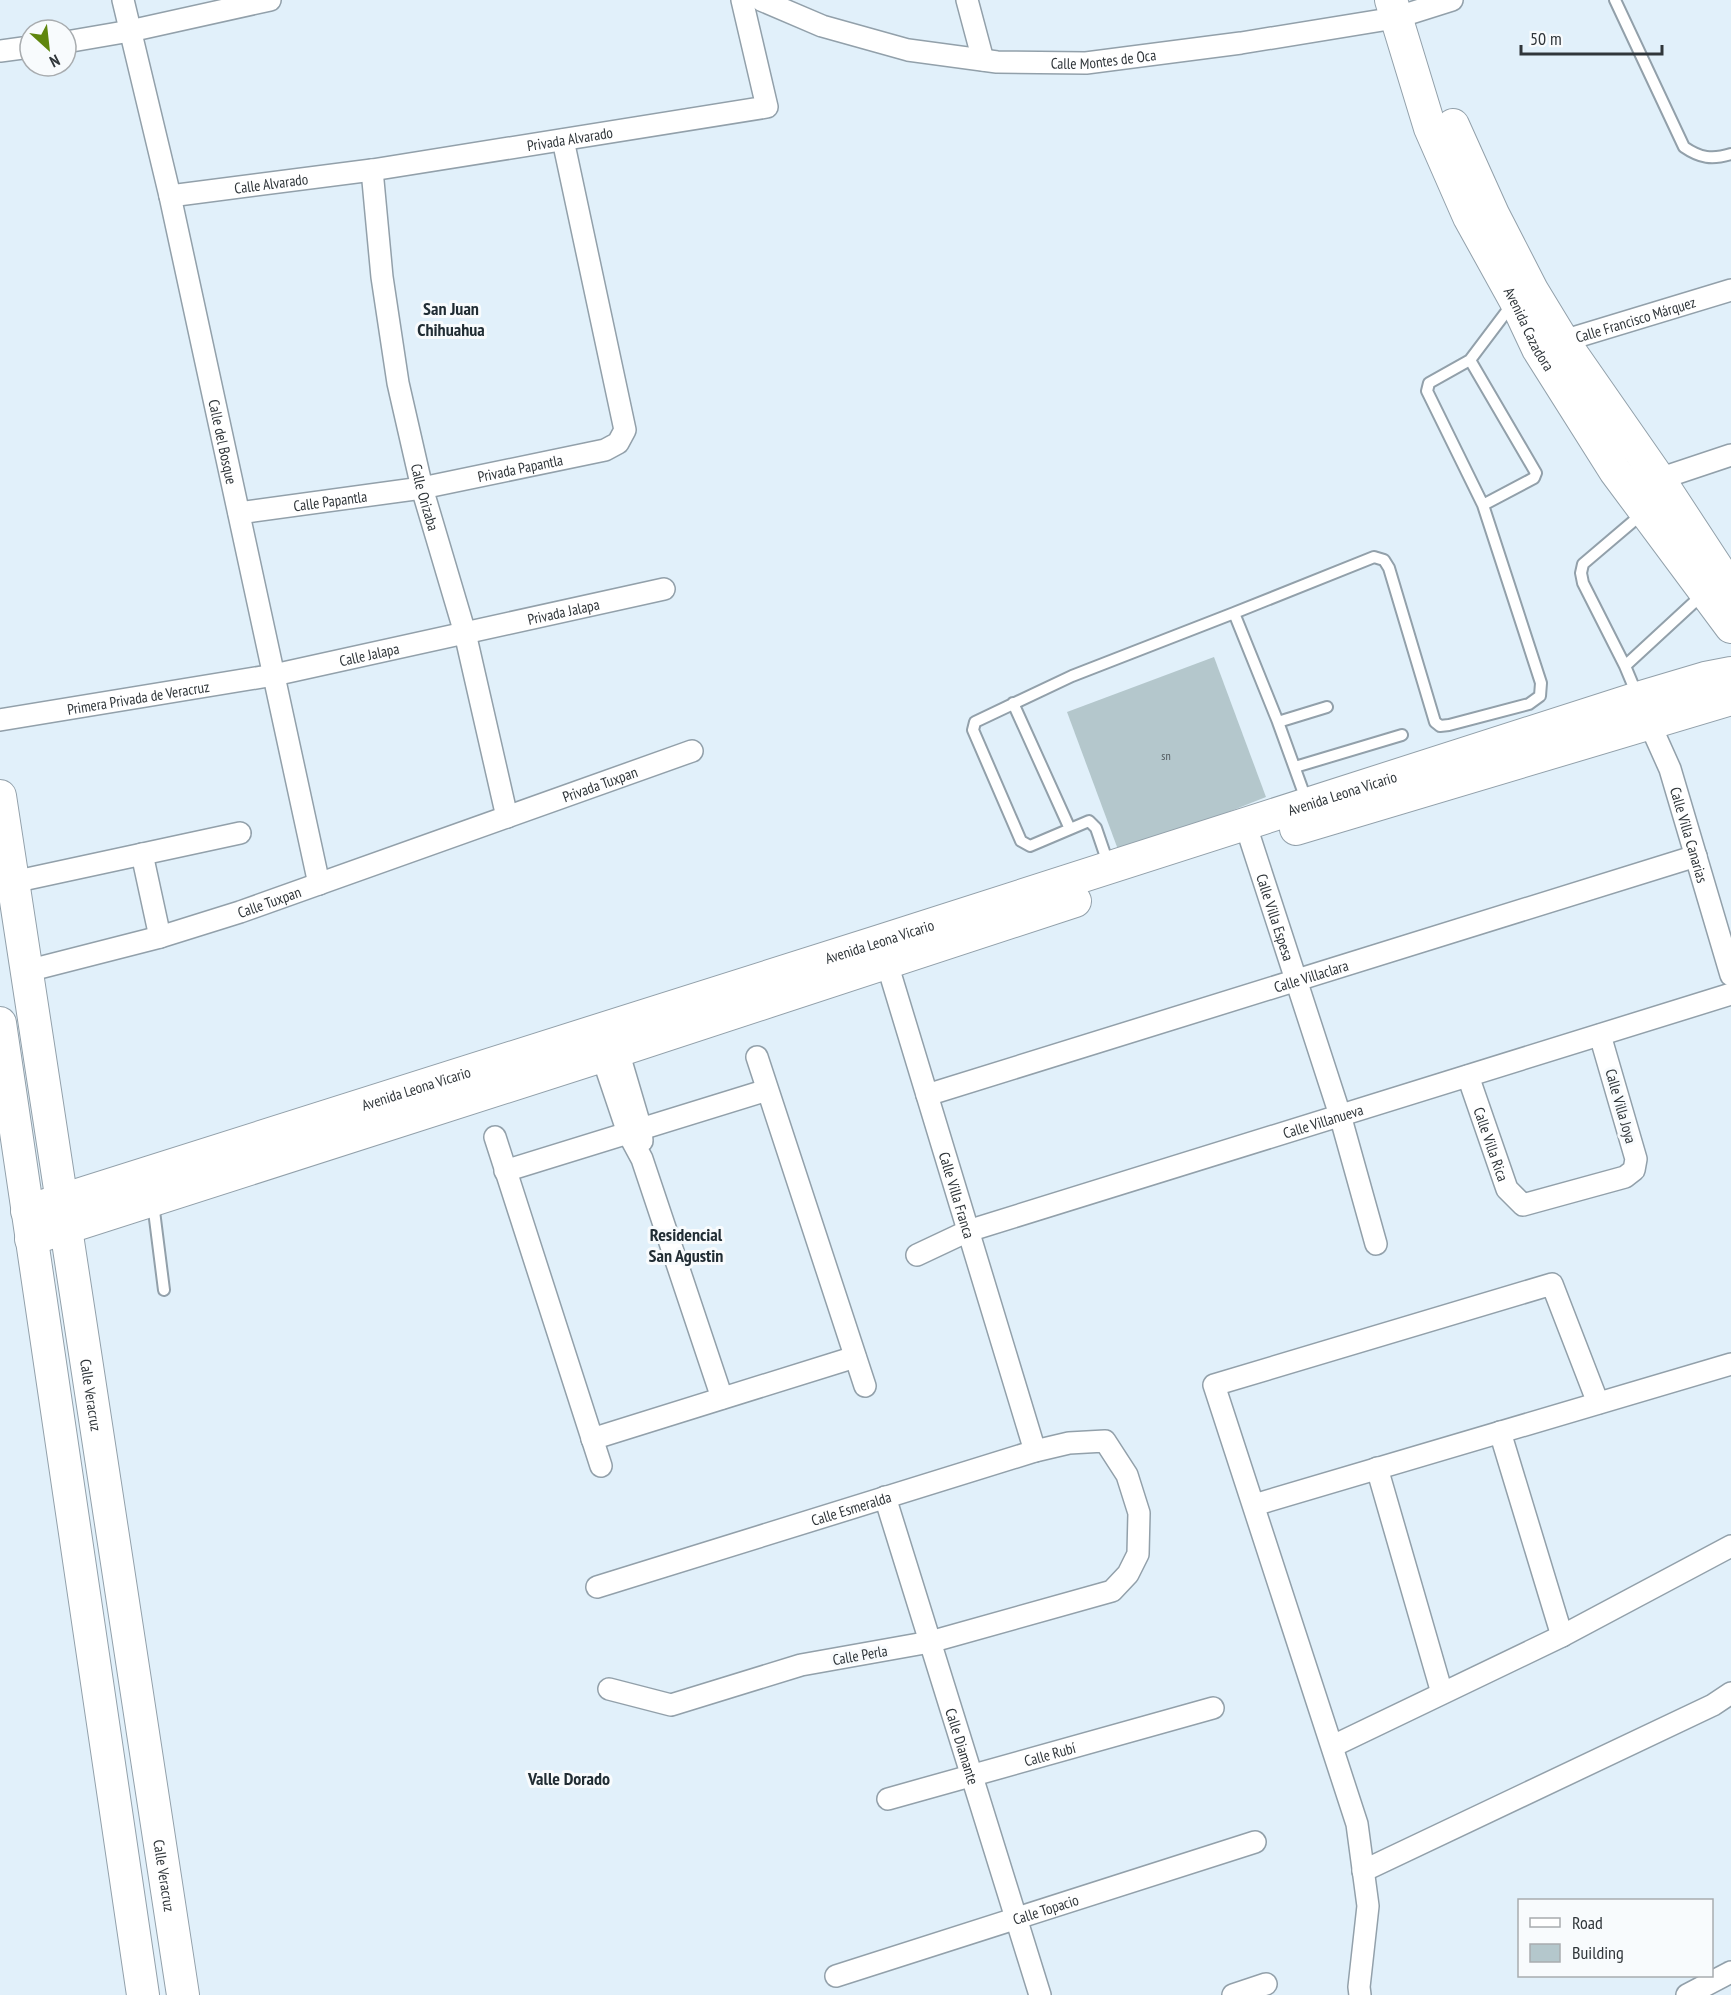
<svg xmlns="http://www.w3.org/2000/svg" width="1731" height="1995" viewBox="0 0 1731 1995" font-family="'PT Sans Narrow',sans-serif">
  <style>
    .building { fill: #b4c7cc }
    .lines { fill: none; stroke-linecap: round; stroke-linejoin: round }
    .lane-casing { stroke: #92a0aa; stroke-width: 14 }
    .street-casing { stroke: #92a0aa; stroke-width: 24 }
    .secondary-casing { stroke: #92a0aa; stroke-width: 34 }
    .lane { stroke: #fff; stroke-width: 10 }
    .street { stroke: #fff; stroke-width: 21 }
    .secondary { stroke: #fff; stroke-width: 32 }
    .labels { text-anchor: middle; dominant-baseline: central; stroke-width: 6; stroke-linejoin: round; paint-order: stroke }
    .number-label { font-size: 12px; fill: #515a5e }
    .street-label { font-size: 15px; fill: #30363a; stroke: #f8fbfd }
    .quarter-label { font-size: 18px; font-weight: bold; fill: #212d34; stroke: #f8fbfd }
  </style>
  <rect width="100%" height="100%" fill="#e1f0fa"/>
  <path class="building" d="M1214,657L1266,797L1120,855L1067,712Z"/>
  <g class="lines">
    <defs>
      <path id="lane" d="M1615,0L1684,147C1700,158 1712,160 1731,154
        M1470,360L1536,473L1534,478L1483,505
        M1234,613L1374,557L1384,560L1389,568L1435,722L1440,726L1449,725L1529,704L1540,696L1541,683L1483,505L1427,391L1429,383L1470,360L1513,303
        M1625,666L1703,594
        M1638,697L1625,666L1583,583L1581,573L1583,564L1643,513
        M1013,703L1070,829
        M1295,767L1402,735
        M1307,802L1278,722L1327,707
        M1109,866L1096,828L1089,821L1030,846L1021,841L973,730L975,722L1072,676L1234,613L1278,722
        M153,1203L164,1290"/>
      <g id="street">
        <path id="s1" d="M123,0L170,196L319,884"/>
        <path id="s2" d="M761,0L822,26L908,50L997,62L1086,63L1241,43L1395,18L1452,0"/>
        <path d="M967,0L983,60"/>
        <path d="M66,42L130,31L270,0"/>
        <path d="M0,51L30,47"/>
        <path id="s3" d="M372,170L382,277L398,383L422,488L465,633L507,817"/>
        <path id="s4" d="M170,196L372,170L767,107L742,0"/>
        <path id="s5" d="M1553,344L1731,290"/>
        <path d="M1659,479L1731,455"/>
        <path id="s6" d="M239,513L422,488L605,450L618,443L625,430L563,140"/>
        <path id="s7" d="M1644,711L1670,769L1731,975"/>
        <path id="s8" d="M0,720L274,675L664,589"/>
        <path id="s9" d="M1245,823L1340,1115L1376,1244"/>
        <path d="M142,854L160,937"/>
        <path d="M13,882L240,833"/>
        <path id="s10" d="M883,950L1035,1451"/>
        <path id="s11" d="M27,971L160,937L240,912L692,751"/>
        <path d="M618,1051L641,1129L642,1141"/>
        <path d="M602,1056L628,1133L642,1159L722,1398"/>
        <path d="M757,1057L865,1386"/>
        <path id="s12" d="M1468,1076L1507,1189L1523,1205L1625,1177L1634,1170L1636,1159L1600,1035"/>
        <path id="s13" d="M927,1095L1696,856"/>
        <path d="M495,1137L601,1466"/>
        <path d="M505,1171L767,1090"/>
        <path id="s14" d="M917,1255L968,1231L1731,994"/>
        <path d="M1500,1432L1562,1636"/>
        <path d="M592,1439L855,1357"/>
        <path d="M1377,1468L1442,1693"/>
        <path id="s15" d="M885,1497L1040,1995"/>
        <path d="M1254,1505L1731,1364"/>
        <path id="s16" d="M597,1587L1035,1451L1069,1443L1105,1441L1127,1475L1139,1513L1138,1554L1128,1574L1112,1591L930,1642L801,1665L671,1705L609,1689"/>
        <path d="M1333,1746L1562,1636L1731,1546"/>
        <path id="s17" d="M888,1799L1213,1708"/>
        <path d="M1363,1871L1713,1705L1731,1693"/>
        <path id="s18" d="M836,1976L1255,1842"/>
        <path d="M1233,1995L1266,1984"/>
        <path d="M1360,1995L1359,1987L1368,1906L1357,1824L1214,1385L1552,1284L1598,1403"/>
        <path d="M1687,1995L1731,1972"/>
      </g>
      <g id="secondary">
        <path id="s19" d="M1391,0L1430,128L1469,217L1515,300L1538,349L1615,471L1731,627"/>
        <path d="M1453,125L1493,214L1532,290L1563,341L1659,479L1731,589"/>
        <path id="s20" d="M0,796L183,1995"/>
        <path d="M1296,829L1731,699"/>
        <path d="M0,1023L143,1995"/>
        <path id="s21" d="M27,1211L880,941L1638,698L1705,678L1731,673"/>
        <path d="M31,1239L602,1056L1075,901"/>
      </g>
    </defs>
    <use href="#lane" class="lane-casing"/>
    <use href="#street" class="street-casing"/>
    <use href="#secondary" class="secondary-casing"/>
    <use href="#lane" class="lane"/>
    <use href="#street" class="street"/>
    <use href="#secondary" class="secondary"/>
  </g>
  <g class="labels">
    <g class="number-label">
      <text x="1166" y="755">sn</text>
    </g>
    <g class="street-label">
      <text stroke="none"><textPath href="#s2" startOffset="352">Calle Montes de Oca</textPath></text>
      <text stroke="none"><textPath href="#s4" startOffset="404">Privada Alvarado</textPath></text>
      <text stroke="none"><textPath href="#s4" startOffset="102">Calle Alvarado</textPath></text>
      <text stroke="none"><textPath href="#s5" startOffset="86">Calle Francisco Márquez</textPath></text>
      <text stroke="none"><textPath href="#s19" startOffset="358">Avenida Cazadora</textPath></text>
      <text stroke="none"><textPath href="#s1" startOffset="453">Calle del Bosque</textPath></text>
      <text stroke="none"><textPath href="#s6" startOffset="285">Privada Papantla</textPath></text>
      <text stroke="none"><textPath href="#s3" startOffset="332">Calle Orizaba</textPath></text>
      <text stroke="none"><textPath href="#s6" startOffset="92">Calle Papantla</textPath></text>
      <text stroke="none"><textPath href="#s8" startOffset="574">Privada Jalapa</textPath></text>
      <text stroke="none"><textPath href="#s8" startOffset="375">Calle Jalapa</textPath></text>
      <text stroke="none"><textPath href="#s8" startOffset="140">Primera Privada de Veracruz</textPath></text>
      <text stroke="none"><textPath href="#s11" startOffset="603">Privada Tuxpan</textPath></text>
      <text stroke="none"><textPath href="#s21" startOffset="1380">Avenida Leona Vicario</textPath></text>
      <text stroke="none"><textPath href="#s7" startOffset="132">Calle Villa Canarias</textPath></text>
      <text stroke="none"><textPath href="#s11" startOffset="252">Calle Tuxpan</textPath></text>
      <text stroke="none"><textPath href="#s9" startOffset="99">Calle Villa Espesa</textPath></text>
      <text stroke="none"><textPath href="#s21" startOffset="894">Avenida Leona Vicario</textPath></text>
      <text stroke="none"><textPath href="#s13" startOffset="402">Calle Villaclara</textPath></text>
      <text stroke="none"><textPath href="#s21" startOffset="408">Avenida Leona Vicario</textPath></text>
      <text transform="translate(1621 1106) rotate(74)">Calle Villa Joya</text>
      <text stroke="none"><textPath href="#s14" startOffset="428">Calle Villanueva</textPath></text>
      <text stroke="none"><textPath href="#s12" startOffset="72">Calle Villa Rica</textPath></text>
      <text stroke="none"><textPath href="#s10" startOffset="256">Calle Villa Franca</textPath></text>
      <text stroke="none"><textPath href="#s20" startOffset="606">Calle Veracruz</textPath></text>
      <text stroke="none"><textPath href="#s16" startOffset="266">Calle Esmeralda</textPath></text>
      <text transform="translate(860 1655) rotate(-10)">Calle Perla</text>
      <text stroke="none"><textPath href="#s15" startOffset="261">Calle Diamante</textPath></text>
      <text stroke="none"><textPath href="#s17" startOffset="168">Calle Rubí</textPath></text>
      <text stroke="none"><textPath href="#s20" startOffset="1092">Calle Veracruz</textPath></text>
      <text stroke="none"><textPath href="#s18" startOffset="220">Calle Topacio</textPath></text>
    </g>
    <g class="quarter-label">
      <text x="451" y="308">San Juan<tspan x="451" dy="21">Chihuahua</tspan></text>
      <text x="686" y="1234">Residencial<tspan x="686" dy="21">San Agustin</tspan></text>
      <text x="569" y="1778">Valle Dorado</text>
    </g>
  </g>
  <rect x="1518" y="1899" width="195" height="78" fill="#f8fbfd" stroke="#a8acaf" stroke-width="1.5"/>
  <rect x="1530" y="1918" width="30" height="9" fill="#ffffff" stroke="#a8acaf" stroke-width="1.5"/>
  <text x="1572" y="1929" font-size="18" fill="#30363a">Road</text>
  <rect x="1530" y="1944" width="30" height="18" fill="#b4c7cc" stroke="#a8acaf" stroke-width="1.5"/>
  <text x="1572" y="1959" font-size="18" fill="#30363a">Building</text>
  <g transform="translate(48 48) rotate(153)"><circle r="28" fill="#f8fbfd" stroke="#a8acaf" stroke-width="1.5"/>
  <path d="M0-4.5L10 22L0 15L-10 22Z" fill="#5f860e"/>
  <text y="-9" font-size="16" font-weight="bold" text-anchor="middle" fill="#30363a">N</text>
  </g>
  <path d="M1521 45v9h141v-9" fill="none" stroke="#30363a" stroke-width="3"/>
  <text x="1530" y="45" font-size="18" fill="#30363a" stroke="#f8fbfd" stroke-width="4.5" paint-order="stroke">50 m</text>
</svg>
